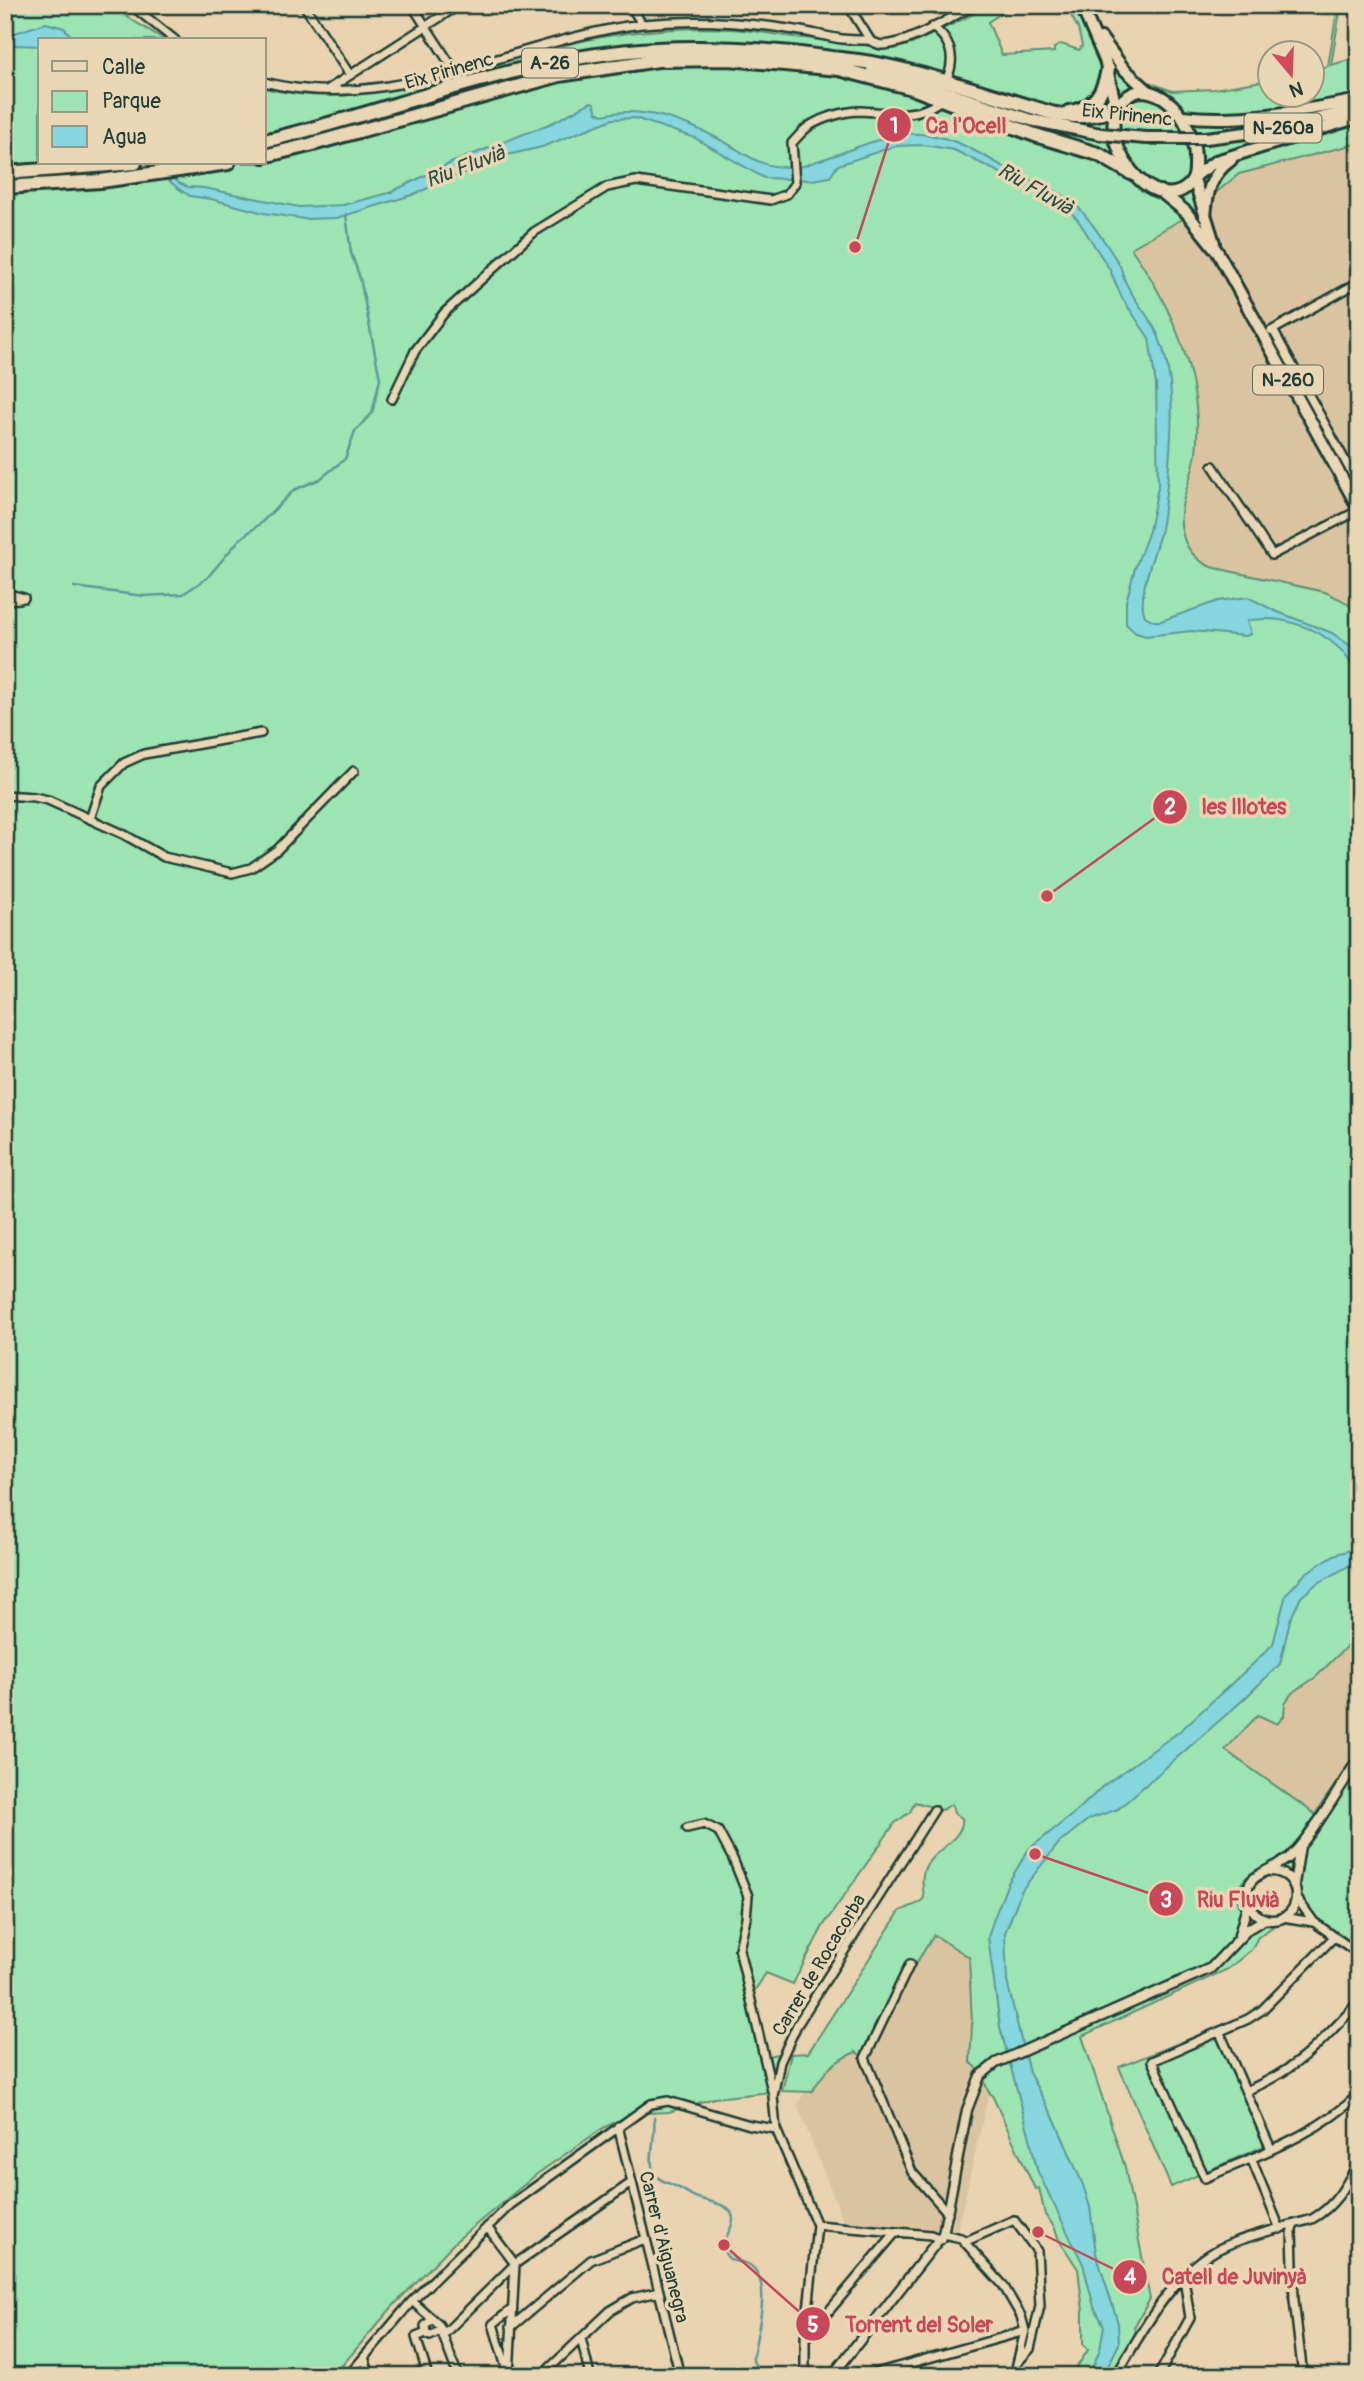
<svg xmlns="http://www.w3.org/2000/svg" width="1364" height="2381" viewBox="0 0 1364 2381" font-family="Pangolin,sans-serif">
  <style>
    .built { fill: #dac3a1 }
    .green { fill: #9ce4b2; stroke: #5e9073; stroke-width: 2 }
    .water { fill: #85d6dd; stroke: #5c9999; stroke-width: 2 }
    .lines { fill: none; stroke-linecap: round; stroke-linejoin: round }
    .stream { stroke: #5c9999; stroke-width: 2.5 }
    .minor-casing { stroke: #1f3d34; stroke-width: 12 }
    .tertiary-casing { stroke: #1f3d34; stroke-width: 13 }
    .primary-casing { stroke: #1f3d34; stroke-width: 16 }
    .motorway-casing { stroke: #1f3d34; stroke-width: 18 }
    .minor { stroke: #e8d6b4; stroke-width: 7 }
    .tertiary { stroke: #e8d6b4; stroke-width: 8 }
    .primary { stroke: #e8d6b4; stroke-width: 10 }
    .motorway { stroke: #e8d6b4; stroke-width: 12 }
    .primary-bridge-casing { stroke: #1f3d34; stroke-width: 16; stroke-linecap: butt }
    .primary-bridge { stroke: #e8d6b4; stroke-width: 10 }
    .labels { text-anchor: middle; dominant-baseline: central; stroke-width: 7; stroke-linejoin: round; paint-order: stroke }
    .shield { fill: #e8d6b4; stroke: #5b6b5a; stroke-width: 2 }
    .shield-label { font-size: 18px; font-weight: bold; fill: #1f3d34 }
    .street-label { font-size: 19px; fill: #1f3d34; stroke: #e8d6b4 }
    .water-label { font-size: 21px; font-style: italic; fill: #294c45; stroke: #e8d6b4 }
    .leader { fill: none; stroke: #c84859; stroke-width: 2.5 }
    .callout-dot { fill: #c84859; stroke: #e8d6b4; stroke-width: 2.5 }
    .mark-label { font-size: 21px; text-anchor: middle; font-weight: bold; fill: #fff }
    .callout-label { font-size: 21px; text-anchor: middle; font-weight: bold; fill: #c84859; stroke: #e8d6b4; stroke-width: 7; stroke-linejoin: round; paint-order: stroke }
  </style>
  <rect width="100%" height="100%" fill="#e8d2af"/>
  <filter id="ink" filterUnits="userSpaceOnUse"><feTurbulence type="fractalNoise" baseFrequency=".0143" numOctaves="2"/><feDisplacementMap in="SourceGraphic" scale="14" xChannelSelector="R" yChannelSelector="G"/><feConvolveMatrix kernelMatrix="1 2 1 2 8 2 1 2 1" color-interpolation-filters="sRGB"/></filter>
  <g filter="url(#ink)">
    <path class="built" d="M1359,143V612L1342,600L1325,592L1211,567L1196,557L1187,546L1182,533L1181,519L1196,444L1191,379L1182,343L1168,309L1153,281L1131,248L1186,217L1239,174Z
      M1359,1634V1749L1315,1814L1225,1750L1258,1715L1277,1723L1284,1716L1285,1703L1292,1693L1316,1677Z
      M938,1929L970,1952L977,2057L989,2093L957,2231L845,2225L797,2105L812,2079L843,2053L868,2040Z"/>
    <path class="green" d="M5,5H112C128,20 147,28 165,40H40V163H264V88C391,119 506,47 629,33C662,29 697,27 730,29C755,30 779,36 804,38C834,42 864,45 894,49L912,44L992,5H1014L988,22L1002,55L1054,52V48L1061,44L1079,50L1082,46L1078,28L1065,5H1074L1090,33L1101,64L1172,91L1214,89L1269,80L1270,94H1312V71L1328,66L1338,5H1341L1331,65L1359,57V143L1239,174L1186,217L1131,248C1172,306 1204,380 1196,453C1193,478 1176,506 1182,531C1185,548 1196,560 1211,567L1325,592L1342,600L1359,612V1634L1316,1677L1292,1693L1285,1703L1284,1716L1277,1724L1258,1715L1225,1750L1315,1814L1359,1749V1948L1296,1904L1292,1880L1262,1868C1223,1881 1233,1929 1277,1924L1258,1937L1251,1950L1228,1969L1082,2036L1125,2167L1150,2299L1134,2327L1136,2335L1112,2376H1071L1088,2350L1083,2344V2311L1078,2269L1059,2240L1054,2226L1045,2215L1039,2188L1035,2189L993,2097C981,2084 988,2075 970,2062L972,2024L969,1957L934,1935L891,2003L865,2058L856,2052C834,2061 824,2071 812,2092L782,2091L791,2054L808,2053L900,1911L919,1903L924,1898C923,1889 921,1879 924,1870C931,1850 965,1840 962,1818L954,1813L952,1804L942,1810L915,1802L910,1812L895,1823L823,1926L793,1984L766,1973L752,1995L768,2056L777,2054L771,2092L714,2098L669,2112L646,2113L626,2117L603,2128L537,2174L456,2241L394,2305L333,2376H5Z
      M1214,2029L1264,2146L1171,2187L1119,2067Z"/>
    <path class="water" d="M46,23L64,28L75,40H40V46L15,45L5,48V36Z
      M591,102L594,103L597,112L603,115C640,105 685,121 719,139C750,155 757,169 797,167C804,167 810,163 817,161C849,152 885,132 919,134C953,135 982,155 1011,171C1029,181 1050,187 1068,198C1083,208 1110,249 1120,266C1122,270 1123,276 1125,281C1133,300 1150,316 1158,335C1177,380 1172,429 1168,476C1166,493 1164,512 1161,529C1156,551 1136,596 1145,616L1154,621H1161L1218,601L1248,597L1273,610L1332,633L1359,652V676C1352,668 1348,656 1340,649C1317,627 1279,614 1247,621L1251,634L1245,636L1192,631L1146,636L1136,633L1126,624V602L1135,568L1149,531L1158,487L1156,385L1149,338L1122,298L1110,270L1078,220L1063,204L954,150L924,145L895,146L838,165L830,177L812,180L764,178L695,138L635,118L613,119L542,147L503,156L412,195L337,218L304,219L264,213L211,199L190,196L179,189L148,163H158L179,183L188,187L204,188L299,207L343,205L389,193L451,163L554,122Z
      M1359,1547V1560L1315,1585L1301,1597L1290,1620L1280,1664L1242,1701L1118,1809L1089,1819L1059,1843L1022,1890L1005,1933L1007,1981L1029,2073L1055,2120L1083,2185L1090,2207L1096,2253L1118,2323L1119,2344L1103,2376H1089L1100,2349L1104,2326L1094,2307L1083,2264L1037,2170L1030,2138L1000,2027L988,1937L994,1918L1008,1883L1029,1849L1077,1811L1103,1786L1180,1731L1255,1662L1273,1644L1286,1594L1306,1573L1334,1555Z"/>
    <g class="lines">
      <path class="stream" d="M74,587L144,596L183,594L207,578L240,539L261,523L294,490L320,479L345,459L355,431L372,413L380,379L360,278L351,253L346,214
        M654,2118C656,2134 650,2150 652,2166C654,2181 668,2182 679,2188C686,2191 691,2196 698,2198C708,2202 720,2202 728,2209C743,2223 718,2238 725,2253C730,2264 740,2260 748,2264C774,2278 757,2334 753,2355V2361L762,2376"/>
      <defs>
        <path id="minor" d="M131,5L175,40
          M304,5L350,75
          M412,5L454,70
          M630,5L642,24
          M848,5L870,40
          M932,27C949,38 956,56 948,76
          M264,82C393,116 516,39 642,24C692,19 746,22 795,30C811,32 826,37 842,39C851,40 859,40 868,40C873,41 877,45 883,45C912,43 949,18 975,5
          M327,90L459,5
          M1273,330L1359,486
          M1271,331L1359,282
          M392,399L415,351L444,313L534,232L607,187L636,181L771,200L787,194L795,183L792,143C797,138 802,131 808,127C820,118 846,111 861,111C887,112 914,119 937,103
          M1213,466L1272,555L1359,510
          M5,593L24,598
          M5,600L20,599
          M5,795L34,797L48,800L123,834L164,857L232,873L251,868L277,850L354,771
          M90,819L101,786L124,763L144,754L261,733
          M687,1828L704,1824L718,1831L733,1859L748,1896L746,1918L739,1949L772,2091
          M1296,1897L1314,1922L1359,1954
          M1283,1917L1313,1922
          M1334,1937L1262,2010L1248,2019L1152,2061L1205,2178C1258,2155 1317,2135 1359,2094
          M910,1964L865,2058L912,2172L948,2213
          M1220,2033L1271,2149
          M1246,2091C1300,2068 1320,2043 1359,2002
          M618,2126L680,2376
          M1251,2158L1280,2229
          M817,2225L931,2235L941,2239
          M1294,2225L1292,2230L1294,2300L1303,2376
          M487,2227L515,2264L509,2376
          M943,2234L961,2238L1003,2285L1021,2316L1025,2331L1014,2376
          M964,2242L1014,2220L1037,2251L1040,2306L1030,2349L1019,2361
          M412,2301L439,2325L458,2376
          M432,2319L425,2326L426,2333L430,2336L442,2330
          M511,2327L591,2260L645,2239
          M426,2333L416,2337L428,2376
          M444,2334L515,2264L631,2183
          M581,2338L590,2376
          M806,2338L896,2232
          M364,2357L370,2376
          M506,2367L493,2324L511,2310
          M348,2376L412,2301L510,2205L651,2104L668,2101L750,2125L776,2129
          M541,2376L610,2311L632,2298L659,2292
          M805,2376V2339L817,2225L776,2129L773,2096L780,2062L797,2025L934,1810
          M865,2376L1025,2331
          M1116,2376C1142,2331 1175,2268 1225,2246C1252,2234 1283,2228 1312,2219C1336,2206 1347,2184 1359,2161
          M1158,2376L1190,2318L1184,2278"/>
        <path id="tertiary" d="M1270,1871C1305,1871 1304,1921 1271,1920C1254,1919 1242,1901 1249,1885C1255,1872 1280,1867 1292,1855C1318,1827 1338,1790 1359,1758
          M1294,1884L1300,1846
          M1239,1935L1248,1902
          M832,2376L943,2234L967,2110L980,2076L996,2063L1211,1968L1248,1929L1265,1919"/>
        <path id="primary" d="M1081,5L1105,60L1116,108
          M1101,38L1123,68L1148,91
          M872,68L1031,120L1101,134
          M1139,91C1174,90 1197,133 1195,164C1195,172 1195,178 1190,184C1149,227 1074,111 1139,91Z
          M1182,116C1240,123 1301,111 1359,100
          M1206,138L1270,130L1359,109
          M1195,176L1216,161L1359,117
          M1194,179L1214,243
          M1160,191L1186,212L1217,251L1359,509
          M1205,217C1207,192 1210,175 1231,160"/>
        <path id="motorway" d="M1069,112C1094,109 1104,92 1108,69
          M264,141C364,118 460,80 561,61C648,43 736,45 824,57C845,60 866,61 887,66C944,78 999,98 1055,114C1081,118 1090,116 1115,110
          M264,156L309,145L559,75L658,60L729,59L839,69L912,88L1035,135L1098,154L1131,173
          M5,173L135,163
          M5,187L101,181L228,163"/>
      </defs>
      <use href="#minor" class="minor-casing"/>
      <use href="#tertiary" class="tertiary-casing"/>
      <use href="#primary" class="primary-casing"/>
      <use href="#motorway" class="motorway-casing"/>
      <use href="#minor" class="minor"/>
      <use href="#tertiary" class="tertiary"/>
      <use href="#primary" class="primary"/>
      <use href="#motorway" class="motorway"/>
      <defs>
        <path id="primary-bridge" d="M1101,134L1146,138H1206"/>
      </defs>
      <use href="#primary-bridge" class="primary-bridge-casing"/>
      <use href="#primary-bridge" class="primary-bridge"/>
    </g>
  </g>
  <g class="labels">
    <g class="shield">
      <rect x="522" y="48.5" width="56" height="29" rx="5"/>
      <rect x="1244.5" y="113.5" width="77" height="29" rx="5"/>
      <rect x="1253" y="365.5" width="70" height="29" rx="5"/>
    </g>
    <g class="shield-label">
      <text x="550" y="63">A-26</text>
      <text x="1283" y="128">N-260a</text>
      <text x="1288" y="380">N-260</text>
    </g>
    <g class="street-label">
      <text transform="translate(449 71) rotate(-16)">Eix Pirinenc</text>
      <text transform="translate(1127 115) rotate(6)">Eix Pirinenc</text>
      <text transform="translate(819 1965) rotate(-59)">Carrer de Rocacorba</text>
      <text transform="translate(664 2247) rotate(76)">Carrer d'Aiguanegra</text>
    </g>
    <g class="water-label">
      <text transform="translate(465 167) rotate(-21)">Riu Fluvià</text>
      <text transform="translate(1035 189) rotate(30)">Riu Fluvià</text>
    </g>
  </g>
  <path class="leader" d="M855 247L894 125M1047 896L1170 807M1035 1854L1166 1899M1038 2232L1130 2277M724 2245L813 2324"/>
  <g class="callout-dot">
    <circle cx="855" cy="247" r="7"/>
    <circle cx="1047" cy="896" r="7"/>
    <circle cx="1035" cy="1854" r="7"/>
    <circle cx="1038" cy="2232" r="7"/>
    <circle cx="724" cy="2245" r="7"/>
    <circle cx="894" cy="125" r="18"/>
    <circle cx="1170" cy="807" r="18"/>
    <circle cx="1166" cy="1899" r="18"/>
    <circle cx="1130" cy="2277" r="18"/>
    <circle cx="813" cy="2324" r="18"/>
  </g>
  <g class="mark-label">
    <text x="894" y="133">1</text>
    <text x="1170" y="814">2</text>
    <text x="1166" y="1907">3</text>
    <text x="1130" y="2284">4</text>
    <text x="813" y="2332">5</text>
  </g>
  <g class="callout-label">
    <text x="966" y="133">Ca l'Ocell</text>
    <text x="1244" y="814">les Illotes</text>
    <text x="1238" y="1907">Riu Fluvià</text>
    <text x="1234" y="2284">Catell de Juvinyà</text>
    <text x="919" y="2332">Torrent del Soler</text>
  </g>
  <rect width="1364" height="2381" fill="none" stroke="#e8d6b4" stroke-width="28"/>
  <rect x="14" y="14" width="1336" height="2353" fill="none" stroke="#1f3d34" stroke-width="2.5" filter="url(#ink)"/>
  <rect x="38" y="38" width="228" height="126" fill="#e8d6b4" stroke="#989981" stroke-width="2"/>
  <rect x="52" y="61" width="35" height="10" fill="#e8d6b4" stroke="#989981" stroke-width="2"/>
  <text x="102" y="74" font-size="21" fill="#1f3d34">Calle</text>
  <rect x="52" y="91" width="35" height="21" fill="#9ce4b2" stroke="#989981" stroke-width="2"/>
  <text x="102" y="108" font-size="21" fill="#1f3d34">Parque</text>
  <rect x="52" y="126" width="35" height="21" fill="#85d6dd" stroke="#989981" stroke-width="2"/>
  <text x="102" y="144" font-size="21" fill="#1f3d34">Agua</text>
  <g transform="translate(1291 74) rotate(161)"><circle r="33" fill="#e8d6b4" stroke="#989981" stroke-width="2"/>
  <path d="M0-5L12 26L0 18L-12 26Z" fill="#d1495b"/>
  <text y="-10" font-size="19" font-weight="bold" text-anchor="middle" fill="#1f3d34">N</text>
  </g>
</svg>
